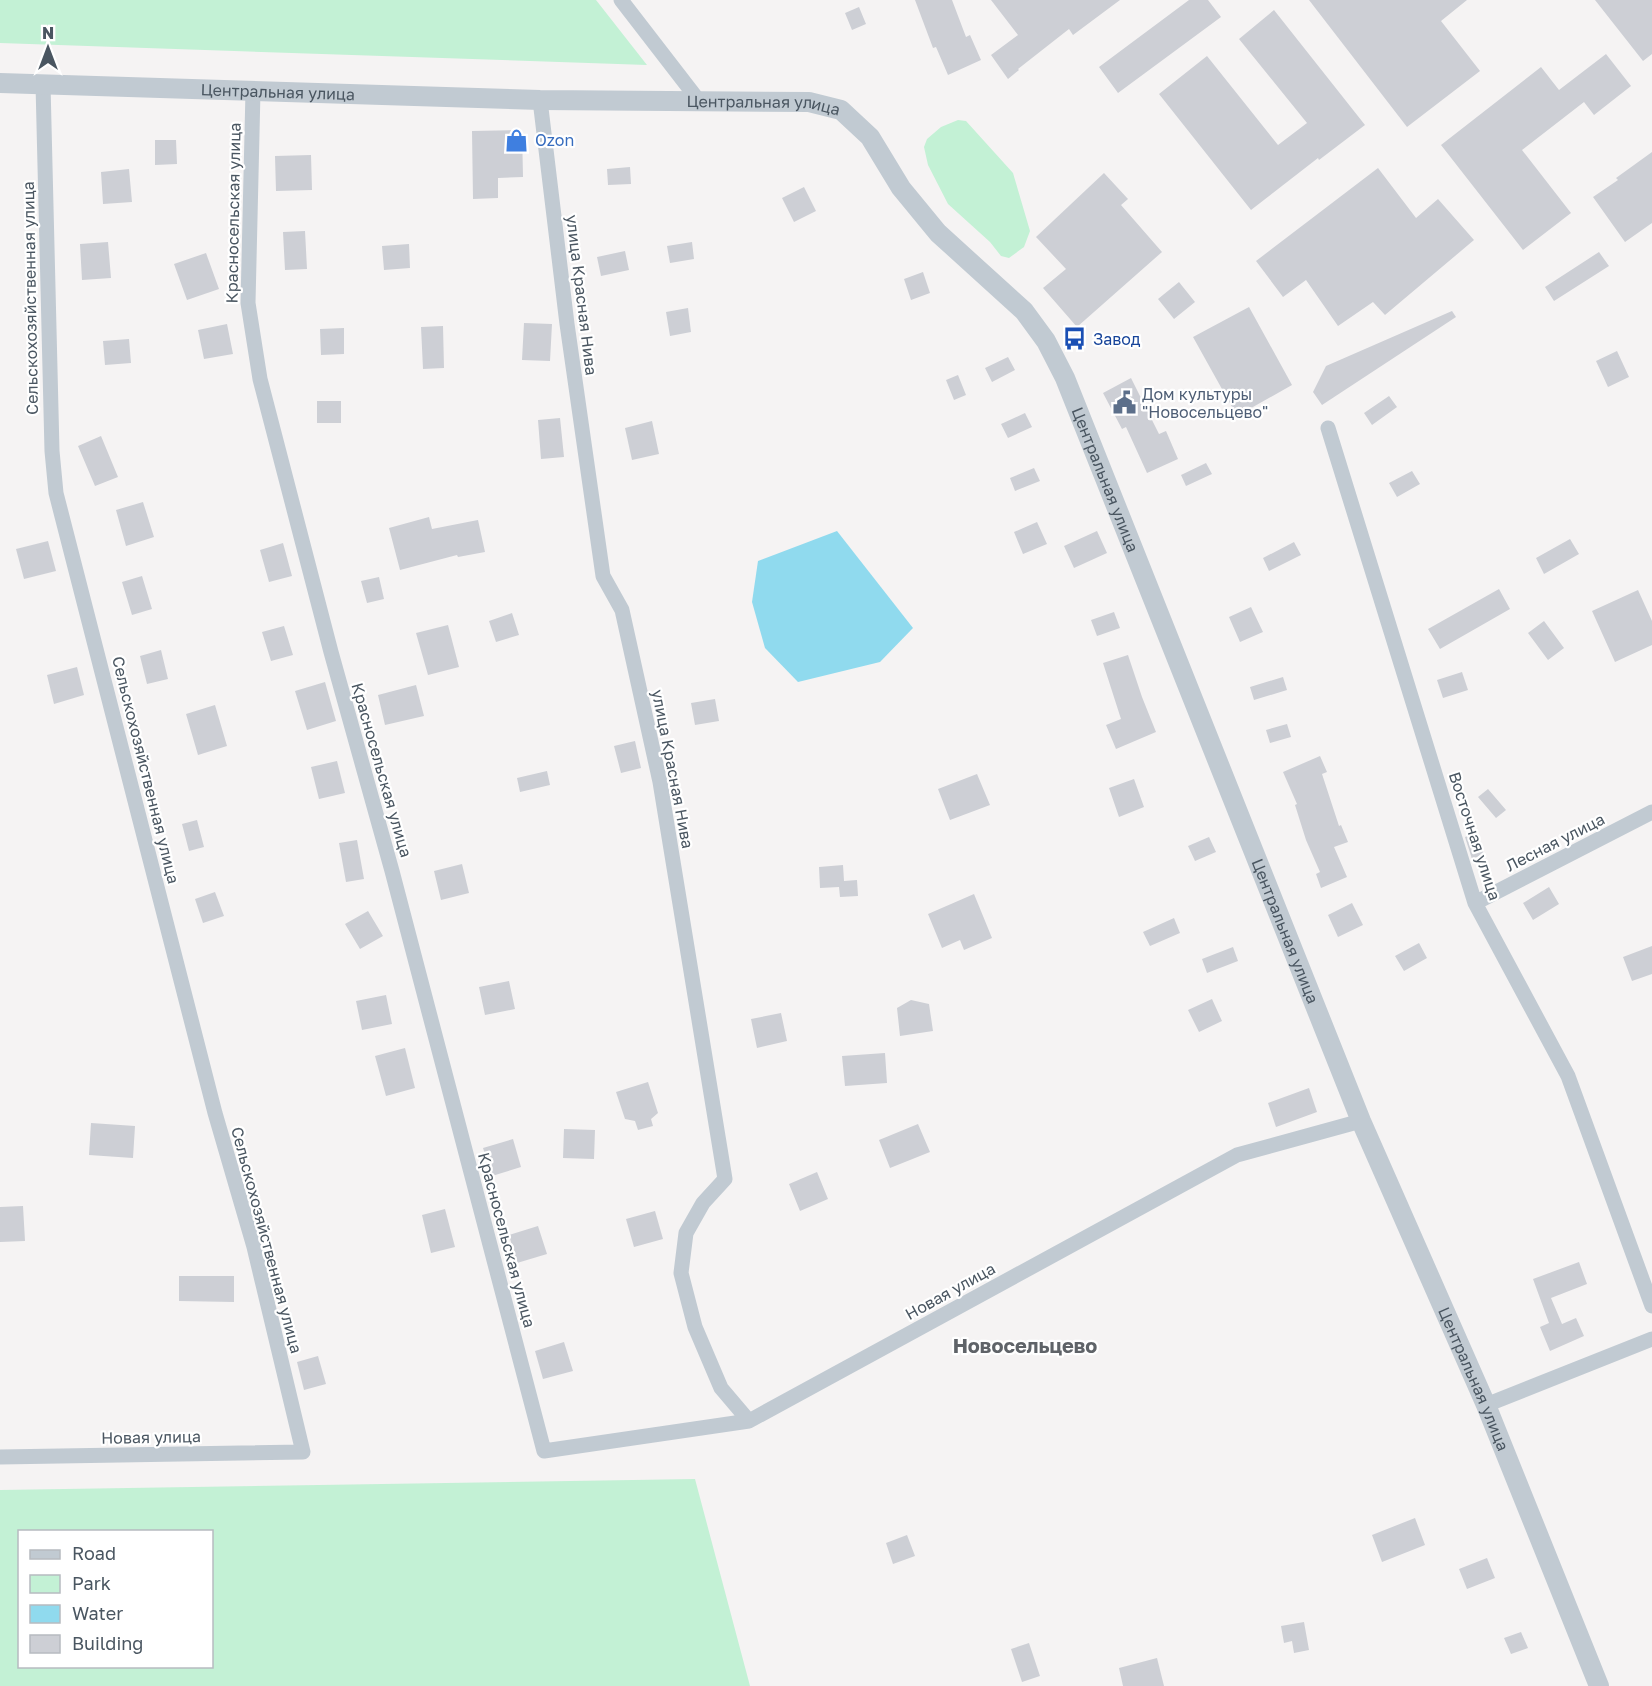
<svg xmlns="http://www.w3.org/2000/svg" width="1652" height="1686" viewBox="0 0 1652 1686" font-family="'Golos Text',sans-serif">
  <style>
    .green { fill: #c3f1d5; fill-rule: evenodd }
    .water { fill: #90daee }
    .building { fill: #cdcfd5 }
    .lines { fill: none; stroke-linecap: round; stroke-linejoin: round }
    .minor { stroke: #c1cad2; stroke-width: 15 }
    .tertiary { stroke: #c1cad2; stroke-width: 20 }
    .labels { text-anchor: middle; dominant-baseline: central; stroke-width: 4.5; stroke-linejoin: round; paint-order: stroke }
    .street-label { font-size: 16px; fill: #4a5661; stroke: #fff }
    .shop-label { font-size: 16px; fill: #366cbe; stroke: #fff; text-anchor: start }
    .transit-label { font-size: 16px; fill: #164399; stroke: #fff; text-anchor: start }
    .service-label { font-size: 16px; fill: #4e5e75; stroke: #fff; text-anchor: start }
    .quarter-label { font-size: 20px; font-weight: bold; fill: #5f6368; stroke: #fff }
  </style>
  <rect width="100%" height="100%" fill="#f5f3f3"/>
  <path class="green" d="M0,0H596L647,65L0,43Z
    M958,120L966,121L1013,173L1030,231L1024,247L1009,258L1001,256L990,242L948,204L928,165L924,147L927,139L941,127Z
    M695,1479L750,1686H0V1490ZM20,1532H212V1666H20Z"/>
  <path class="water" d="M837,531L913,628L880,662L798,682L765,648L752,602L758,561Z"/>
  <path class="building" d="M915,0H952L966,37L970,35L981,60L948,75L936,47L933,48Z
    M991,0H1120L1073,35L1069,29L1018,69L1019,70L1008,79L991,55L1018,35Z
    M1189,0H1208L1221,17L1118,93L1099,67Z
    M1309,0H1467L1441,21L1480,71L1407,127Z
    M1595,0H1652V54L1643,61Z
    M859,7L866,24L852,30L845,13Z
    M1274,10L1365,125L1319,160L1318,158L1251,210L1159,94L1207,56L1278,145L1307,123L1239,39Z
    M1606,54L1631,86L1594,115L1584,102L1522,150L1571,213L1523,250L1441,145L1541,67L1559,90Z
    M522,130L523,177L498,178V198L473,199L472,131Z
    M155,140H176L177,164L155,165Z
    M1652,152V223L1625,242L1593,197L1618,180L1616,178Z
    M311,155L312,190L276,191L275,156Z
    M630,167L631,184L608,185L607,169Z
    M1378,168L1416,218L1438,199L1474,240L1385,315L1373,302L1338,326L1306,280L1283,297L1256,261Z
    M129,169L132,202L103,204L101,172Z
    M1104,173L1128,199L1121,205L1162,252L1077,327L1043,288L1066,269L1036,237Z
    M804,187L816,211L794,222L782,198Z
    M305,231L307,269L285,270L283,232Z
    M108,242L111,278L82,280L80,244Z
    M692,242L694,259L670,263L667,246Z
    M409,244L410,268L384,270L382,246Z
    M625,251L629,270L601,276L597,257Z
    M1599,252L1609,266L1554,301L1545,287Z
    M206,253L219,289L187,300L174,264Z
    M923,272L930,293L911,300L904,279Z
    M1179,282L1195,302L1174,319L1158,299Z
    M1249,307L1292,385L1237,416L1193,337Z
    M688,308L691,332L670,336L666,312Z
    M1452,311L1456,317L1322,405L1313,392L1326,366Z
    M524,323L552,324L550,361L522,360Z
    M227,324L233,354L204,359L198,330Z
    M443,326L444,368L423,369L421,327Z
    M344,328V354L321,355L320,329Z
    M129,339L131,363L105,365L103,341Z
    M1617,351L1629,377L1608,387L1596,361Z
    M1008,357L1015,370L992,382L985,368Z
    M958,375L966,395L954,400L946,380Z
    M1131,378L1159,434L1166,431L1178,459L1147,473L1126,427L1122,429L1103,393Z
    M1389,396L1397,407L1372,425L1364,413Z
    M317,401H341V423H317Z
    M1025,413L1032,427L1008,438L1001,424Z
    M560,418L564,457L541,459L538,420Z
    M652,421L659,454L632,460L625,428Z
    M101,436L118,477L95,486L78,446Z
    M1206,463L1212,474L1186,486L1181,475Z
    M1034,468L1040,481L1015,491L1010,478Z
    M1412,471L1420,484L1397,497L1389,483Z
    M143,502L154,537L126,546L116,510Z
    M429,517L432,529L478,520L485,552L458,557L457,555L400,570L389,528Z
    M1037,522L1047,544L1023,554L1014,532Z
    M1097,531L1107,553L1074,568L1064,546Z
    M1570,539L1579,554L1544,574L1536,558Z
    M48,541L56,571L24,579L16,549Z
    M1294,542L1301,555L1269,571L1263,558Z
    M283,543L292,576L269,582L260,550Z
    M142,576L152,609L132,615L122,582Z
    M379,577L384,599L367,603L361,581Z
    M1499,589L1510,609L1440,649L1428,629Z
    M1638,590L1652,621V645L1615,662L1592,611Z
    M1251,607L1263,632L1240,642L1229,617Z
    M1114,612L1120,628L1097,636L1091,620Z
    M512,613L519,635L496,642L489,621Z
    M1544,621L1564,648L1548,660L1528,633Z
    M448,625L459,667L428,675L416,633Z
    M284,626L293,655L271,661L262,632Z
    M161,650L168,679L147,684L140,656Z
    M1128,655L1142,697L1156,732L1116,749L1106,725L1121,719L1103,663Z
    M77,667L84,695L54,704L47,675Z
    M1462,672L1468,690L1443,698L1437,680Z
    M1283,677L1287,690L1254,700L1250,687Z
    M325,682L336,721L307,730L295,691Z
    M416,685L424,716L385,725L378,695Z
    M715,699L719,721L695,725L691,703Z
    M215,705L227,746L198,755L186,714Z
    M1287,724L1291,737L1270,743L1266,730Z
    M635,741L641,768L621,773L614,746Z
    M1320,756L1327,772L1322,774L1339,826L1341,825L1348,842L1334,847L1347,877L1321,888L1316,874L1320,872L1306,840L1295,805L1297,804L1283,772Z
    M337,761L345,793L319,799L311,767Z
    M547,771L550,785L520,792L517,778Z
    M977,774L990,805L950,820L938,789Z
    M1134,779L1144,807L1119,817L1109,788Z
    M1488,789L1506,810L1496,818L1478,797Z
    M197,820L204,847L189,851L182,824Z
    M1475,833L1484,854L1472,859L1465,837Z
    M1209,837L1216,852L1195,861L1188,846Z
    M357,840L364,879L346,882L339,843Z
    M462,864L469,893L441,900L434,871Z
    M843,865L844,881L857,880L858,896L840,897L839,887L820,888L819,867Z
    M1549,887L1559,904L1533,920L1523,903Z
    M215,892L224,916L203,923L195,899Z
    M974,894L992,938L964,950L960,940L942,948L928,914Z
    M1352,903L1363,925L1338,937L1328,915Z
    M368,911L383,936L360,949L345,924Z
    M1174,918L1180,933L1150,946L1143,932Z
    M1419,943L1427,958L1404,971L1395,956Z
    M1652,946V974L1632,981L1623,957Z
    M1233,947L1238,961L1207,973L1202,959Z
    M509,981L515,1009L485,1015L479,987Z
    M386,995L392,1024L362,1030L356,1001Z
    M1212,999L1222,1021L1199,1032L1188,1010Z
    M911,1000L929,1004L933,1031L900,1036L897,1008Z
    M781,1013L787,1041L757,1048L751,1019Z
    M405,1048L415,1088L386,1096L375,1056Z
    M885,1053L887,1083L845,1086L842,1056Z
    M648,1082L658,1113L651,1119L653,1126L638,1130L635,1121L625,1119L616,1092Z
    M1309,1088L1317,1112L1276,1127L1268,1103Z
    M91,1123L135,1126L133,1158L89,1155Z
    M918,1124L930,1152L890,1168L879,1140Z
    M564,1129L595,1130L594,1159L563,1158Z
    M513,1139L521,1167L492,1176L483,1148Z
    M817,1172L828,1199L800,1211L789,1184Z
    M23,1206L25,1241L0,1242V1207Z
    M445,1209L455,1247L431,1253L422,1215Z
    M655,1211L663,1239L634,1247L626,1219Z
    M538,1226L547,1254L517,1263L509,1235Z
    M1579,1262L1587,1284L1551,1298L1562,1324L1576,1318L1584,1336L1550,1351L1540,1327L1549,1323L1533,1279Z
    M179,1276H234V1302L179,1301Z
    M564,1342L573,1371L543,1379L535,1351Z
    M318,1356L326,1384L304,1390L297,1362Z
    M1415,1518L1425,1545L1382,1562L1372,1535Z
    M907,1535L915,1556L893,1564L886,1543Z
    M1487,1558L1495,1578L1467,1589L1459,1569Z
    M1304,1622L1309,1650L1294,1653L1292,1641L1284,1643L1281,1626Z
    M1521,1632L1528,1648L1511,1654L1504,1638Z
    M1029,1643L1040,1676L1022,1682L1011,1649Z
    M1157,1658L1164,1686H1123L1119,1668Z"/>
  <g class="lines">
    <path class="minor" d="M621,0L699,101
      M253,91L248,303L260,379L331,652L392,871L544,1451L749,1421L1237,1155L1361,1121
      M540,100L567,324L603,576L622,610L660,782L725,1179L703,1203L686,1233L681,1273L695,1327L721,1388L749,1421
      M1328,428L1475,903L1568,1076L1652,1306
      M1475,903L1652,812
      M1486,1405L1652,1339
      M0,1457L303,1452L254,1247L215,1113L56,493L52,451L43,84"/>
    <path class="tertiary" id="s1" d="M0,83L540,100L809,102L841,110L870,137L901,188L938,233L1024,311L1046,341L1065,378L1361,1121L1486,1405L1599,1686"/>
  </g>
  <defs>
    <symbol id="shop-bare" viewBox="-9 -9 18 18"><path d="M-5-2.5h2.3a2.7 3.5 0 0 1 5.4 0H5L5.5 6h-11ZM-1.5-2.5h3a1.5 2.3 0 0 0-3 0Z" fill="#3f7fe0" stroke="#fff" stroke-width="2.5" paint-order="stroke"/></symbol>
    <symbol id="bus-bare" viewBox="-9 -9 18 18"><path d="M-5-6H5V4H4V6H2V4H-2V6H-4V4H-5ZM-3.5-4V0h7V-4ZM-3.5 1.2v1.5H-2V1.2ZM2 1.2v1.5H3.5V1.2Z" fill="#1a4fb4" stroke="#fff" stroke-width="2.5" paint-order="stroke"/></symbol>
    <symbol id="civic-bare" viewBox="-9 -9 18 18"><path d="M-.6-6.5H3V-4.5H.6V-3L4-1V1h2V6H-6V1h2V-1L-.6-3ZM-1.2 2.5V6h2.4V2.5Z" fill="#5c6f8a" stroke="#fff" stroke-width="2.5" paint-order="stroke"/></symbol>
  </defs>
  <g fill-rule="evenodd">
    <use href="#shop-bare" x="500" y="124" width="33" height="33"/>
    <use href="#bus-bare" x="1058" y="322" width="33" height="33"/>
    <use href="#civic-bare" x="1108" y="386" width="33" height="33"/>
  </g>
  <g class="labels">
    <g class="street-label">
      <text stroke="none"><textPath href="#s1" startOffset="278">Центральная улица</textPath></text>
      <text stroke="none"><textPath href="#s1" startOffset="764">Центральная улица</textPath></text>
      <text transform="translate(233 213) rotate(-89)">Красносельская улица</text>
      <text transform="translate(582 295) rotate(83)">улица Красная Нива</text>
      <text transform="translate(30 298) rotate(-91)">Сельскохозяйственная улица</text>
      <text stroke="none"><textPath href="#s1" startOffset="1304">Центральная улица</textPath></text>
      <text transform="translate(673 769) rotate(79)">улица Красная Нива</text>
      <text transform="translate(146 770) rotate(76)">Сельскохозяйственная улица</text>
      <text transform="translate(382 770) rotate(74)">Красносельская улица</text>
      <text transform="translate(1475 836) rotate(72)">Восточная улица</text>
      <text transform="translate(1555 842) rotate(-27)">Лесная улица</text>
      <text stroke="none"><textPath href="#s1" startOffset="1790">Центральная улица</textPath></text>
      <text transform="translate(267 1240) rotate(75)">Сельскохозяйственная улица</text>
      <text transform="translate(507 1240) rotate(75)">Красносельская улица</text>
      <text transform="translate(950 1291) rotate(-29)">Новая улица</text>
      <text stroke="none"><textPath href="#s1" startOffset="2276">Центральная улица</textPath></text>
      <text transform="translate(151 1437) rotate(-1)">Новая улица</text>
    </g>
    <g class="shop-label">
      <text x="535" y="140">Ozon</text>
    </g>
    <g class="transit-label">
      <text x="1093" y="339">Завод</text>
    </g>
    <g class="service-label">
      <text x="1142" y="394">Дом культуры<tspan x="1142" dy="18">"Новосельцево"</tspan></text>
    </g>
    <g class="quarter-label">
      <text x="1025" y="1345">Новосельцево</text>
    </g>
  </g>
  <rect x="18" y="1530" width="195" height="138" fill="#ffffff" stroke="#b7bbc0" stroke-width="1.5"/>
  <rect x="30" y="1550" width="30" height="9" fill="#c1cad2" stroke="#b7bbc0" stroke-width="1.5"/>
  <text x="72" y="1560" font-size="18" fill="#4a5661">Road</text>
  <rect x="30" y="1575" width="30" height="18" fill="#c3f1d5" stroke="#b7bbc0" stroke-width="1.5"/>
  <text x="72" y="1590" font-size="18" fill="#4a5661">Park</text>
  <rect x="30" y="1605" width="30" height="18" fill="#90daee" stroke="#b7bbc0" stroke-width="1.5"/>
  <text x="72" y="1620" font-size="18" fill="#4a5661">Water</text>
  <rect x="30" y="1635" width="30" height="18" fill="#cdcfd5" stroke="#b7bbc0" stroke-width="1.5"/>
  <text x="72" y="1650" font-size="18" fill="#4a5661">Building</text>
  <g transform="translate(48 48)" stroke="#ffffff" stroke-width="4.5" paint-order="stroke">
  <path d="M0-4.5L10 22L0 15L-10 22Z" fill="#4a5661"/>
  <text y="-9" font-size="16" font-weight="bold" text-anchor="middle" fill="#4a5661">N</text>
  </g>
</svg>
